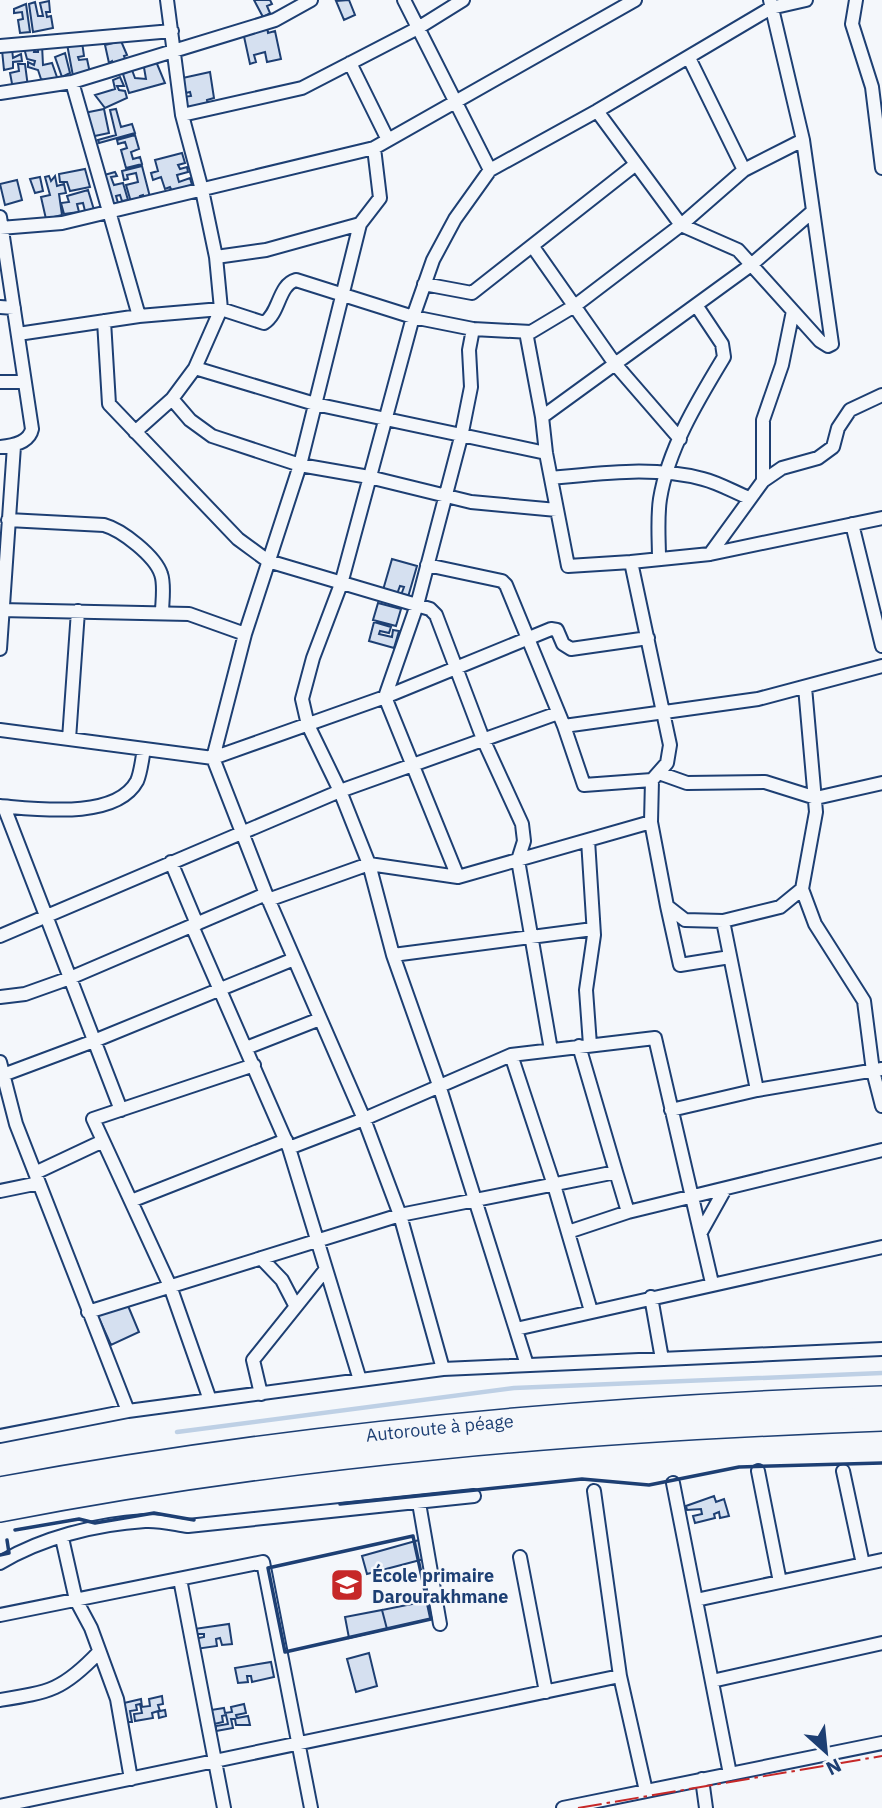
<svg xmlns="http://www.w3.org/2000/svg" width="882" height="1808" viewBox="0 0 882 1808" font-family="'IBM Plex Sans',sans-serif">
  <style>
    .lines { fill: none; stroke-linecap: round; stroke-linejoin: round }
    .stream { stroke: #bed0e5; stroke-width: 4.5 }
    .building { fill: #d5e0f0; stroke: #1d3f73; stroke-width: 2 }
    .minor-casing { stroke: #1d3f73; stroke-width: 16 }
    .motorway-casing { stroke: #1d3f73; stroke-width: 26 }
    .minor { stroke: #f4f7fb; stroke-width: 12 }
    .motorway { stroke: #f4f7fb; stroke-width: 23 }
    .wall { stroke: #1d3f73; stroke-width: 3.5 }
    .power { stroke: #c62828; stroke-width: 2; stroke-dasharray: 24 5 3.5 5; stroke-linecap: butt }
    .labels { text-anchor: middle; dominant-baseline: central; stroke-width: 5; stroke-linejoin: round; paint-order: stroke }
    .street-label { font-size: 18px; fill: #1d3f73; stroke: #f4f7fb }
    .poi-label { font-size: 18px; font-weight: bold; fill: #1d3f73; stroke: #f4f7fb; text-anchor: start }
  </style>
  <rect width="100%" height="100%" fill="#f4f7fb"/>
  <g class="lines">
    <path class="stream" d="M177,1432L514,1388L882,1373"/>
  </g>
  <path class="building" d="M254,0H270L272,4L267,6L270,13L263,17Z
    M349,0L355,15L344,20L336,1Z
    M49,1L50,12H46L47,17L51,16L53,28L33,32L29,4L35,2L38,16H43L40,3Z
    M26,4L30,32L20,33L18,20L23,19L22,12L14,13V9Z
    M267,27L268,33L275,31L281,59L267,62L265,52L254,55L256,62L250,64L243,32Z
    M121,41L127,55L124,56L126,62L113,65L112,61L109,63L105,45Z
    M82,42L84,56L78,57L79,60L87,59L90,73L73,76L67,44Z
    M42,45L43,65L52,63L58,80L48,82L41,79L38,70L28,67V62L34,65L35,61L27,59L24,48L35,47L34,52H38V47Z
    M12,49L13,58L21,54L22,61L13,62V68L4,70L2,50Z
    M65,53L70,73L62,77L55,57Z
    M155,59L165,83L129,93L123,74L132,70L135,78L146,79L143,62Z
    M18,64H25L28,87L13,89L10,73L19,71Z
    M210,72L214,98L207,100L208,105L185,109L183,97L191,96L190,92L181,94L178,79Z
    M120,77L124,86H117L119,90L125,91L127,98L105,108L95,95L115,89L113,80Z
    M104,109L109,133L90,137L84,113Z
    M116,109L121,127L132,124L135,133L99,143L98,140L116,135L110,110Z
    M135,135L139,149L131,152L133,159L140,157L142,164L126,168L121,150L127,148L125,142L118,144L117,140Z
    M182,153L185,163L178,165L180,169L187,167L188,172L177,175L179,182L190,178L192,185L172,191L170,187L165,189L161,177L153,180L151,173L158,171L155,160Z
    M142,166L150,197L144,199L143,195L140,196L141,200L131,202L126,185L138,182L136,173L127,175L128,179L124,180L122,171Z
    M85,169L90,187L70,191L67,182H60L59,174Z
    M115,172L117,176L111,177L114,185L123,183L128,200L122,201L120,195L116,196L118,203L110,206L101,176Z
    M49,176L51,181L55,176L57,186L64,184L66,193L59,194L62,215L46,219L41,197L50,195L45,177Z
    M40,177L43,191L35,193L30,179Z
    M17,180L22,200L5,205L0,184Z
    M88,190L94,210L85,211L83,203L77,204L79,212L64,214L61,203L69,202L67,196Z
    M392,559L417,566L408,597L401,595L404,587L400,586L397,594L383,590Z
    M378,603L401,609L396,626L373,620Z
    M374,622L391,627L389,633L380,631L379,634L392,637L393,630L399,631L394,648L369,641Z
    M126,1301L139,1332L111,1345L97,1314Z
    M714,1496L716,1502L724,1499L729,1516L720,1518L719,1512L714,1514L715,1518L695,1523L693,1516L702,1514L701,1509L687,1510L686,1506Z
    M419,1540L424,1559L367,1574L362,1556Z
    M427,1601L431,1619L387,1629L382,1610Z
    M382,1610L387,1629L349,1638L345,1617Z
    M229,1624L232,1644L222,1645L220,1638L216,1639L217,1646L196,1649L194,1639L204,1637V1634H195L194,1629Z
    M369,1653L377,1686L356,1692L347,1659Z
    M271,1662L274,1677L252,1682L251,1676H247L248,1682L238,1683L235,1668Z
    M162,1696L163,1704L158,1705L160,1711L165,1710L166,1716L159,1718L158,1711L152,1713L153,1718L135,1721L134,1714L142,1713L140,1704L136,1705L137,1710L130,1711L132,1722H128L124,1703L141,1699L142,1707L150,1706L149,1699Z
    M244,1704L246,1713L236,1715L237,1718L248,1716L250,1725H236L235,1719H231L233,1728L216,1731V1726L228,1724L226,1715L222,1716L223,1722L214,1724L211,1710L224,1708L225,1713L232,1712L231,1707Z"/>
  <g class="lines">
    <defs>
      <path id="minor" d="M167,0L182,115L202,190L216,257L221,309L195,368L172,399L190,420L212,436L300,465L369,477L471,502L557,510
        M404,0L490,170
        M856,0L852,24L872,87L882,168
        M0,46L172,31
        M350,63L388,140
        M72,82L139,316
        M0,93L72,82L275,20L311,0
        M597,111L681,225L738,250L820,341L828,346L832,344L803,140L770,0
        M182,115L302,88L418,28L463,0
        M374,148L380,198L360,224L300,465L245,634L213,758L266,894L364,1119L400,1215L443,1369
        M744,170L803,140
        M0,217L32,429C29,443 12,446 0,447
        M0,228L62,223L374,148L635,0
        M533,247L615,364L680,439
        M216,257L266,250L360,224
        M424,284L472,293L636,164
        M0,307L14,308
        M104,321L109,404L238,539L268,561L430,609L436,615L483,739L522,824L524,841L518,860L551,1050
        M526,332L542,417
        M18,334L139,316L221,309L264,323C280,313 278,285 296,280L413,317L473,329L531,332L576,305L681,225L744,170L689,58
        M195,368L315,404L546,453
        M0,382H25
        M135,432L172,399
        M551,478C600,473 655,466 703,479C719,483 734,492 749,498
        M763,481V420L782,365L793,311
        M8,520L104,525C122,530 155,556 161,574C165,585 162,602 162,613
        M852,524L882,646
        M710,554L763,481L782,468L818,458L833,447L838,428L850,410L882,395
        M659,559C659,540 657,519 660,499C668,449 698,400 724,357L722,344L696,305
        M631,562L568,566L546,453L542,417L751,265L813,211
        M427,565L502,581L506,585L564,726L584,785L652,780
        M0,610L189,614L245,634
        M0,649L14,446
        M805,687L816,812L802,889L815,924L864,1001L873,1071L882,1106
        M564,726L758,699L882,666
        M0,730L213,758L385,697L551,629L557,630L563,644L571,649L648,638
        M69,739L78,611
        M659,773L687,783L765,782L816,798L882,783
        M0,806C37,809 116,820 137,781C141,772 142,759 144,749
        M4,807L121,1110
        M588,840L594,935L586,990L590,1045
        M171,862L197,924
        M458,877L385,697L417,605L461,437L471,387L469,350L473,329
        M268,900L369,864L458,877L651,822
        M667,906L680,965L730,957
        M723,921L780,907L802,889
        M192,926L289,1148L360,1380
        M0,936L340,791L558,713
        M393,955L593,929
        M0,997L25,994L70,978L266,894
        M579,1046L616,1172
        M246,1048L320,1019
        M511,1055L554,1185L591,1311
        M0,1062L16,1124L128,1411
        M3,1075L94,1041L294,959
        M757,1090L723,921L685,920L667,906L651,822L652,780L667,763L670,745L631,562L710,554L882,518
        M671,1110L757,1090L882,1069
        M289,1148L364,1119L511,1055L655,1038L712,1283
        M35,1173L103,1141
        M0,1191L39,1183
        M131,1201L286,1140
        M628,1212L882,1150
        M701,1232L725,1189
        M261,1258L282,1280L295,1305
        M651,1297L662,1359
        M88,1312L400,1215L616,1172L628,1212L568,1232
        M516,1329L882,1247
        M527,1365L439,1085L393,955L369,864L340,791L308,725L302,699L313,658L341,584L413,317L433,260L455,219L490,170L597,111L771,8L806,0
        M261,1394L253,1360L326,1269
        M210,1400L170,1286L93,1119L254,1065
        M0,1436L128,1411L443,1369L882,1349
        M758,1471L780,1582
        M843,1471L863,1564
        M673,1483L730,1774
        M594,1491L620,1676L646,1791
        M419,1503L440,1624
        M62,1538L76,1600L91,1628L117,1699L131,1779
        M520,1557L546,1692
        M0,1563C41,1538 96,1524 145,1521C159,1520 174,1524 188,1526L474,1496
        M180,1579L224,1808
        M696,1600L882,1560
        M0,1615L263,1562L311,1808
        M712,1681L882,1643
        M0,1700C50,1692 63,1690 99,1652
        M702,1779L706,1808
        M0,1806L620,1676
        M563,1808L882,1743"/>
      <g id="motorway">
        <path id="s1" d="M0,1489C292,1435 586,1408 882,1398"/>
        <path d="M0,1510C292,1453 585,1430 882,1419"/>
      </g>
    </defs>
    <use href="#minor" class="minor-casing"/>
    <use href="#motorway" class="motorway-casing"/>
    <use href="#minor" class="minor"/>
    <use href="#motorway" class="motorway"/>
    <path class="wall" d="M340,1504L582,1479L649,1485L739,1467L882,1463
      M15,1530L79,1519L95,1523L154,1513L194,1520
      M413,1536L431,1619L285,1652L268,1568Z
      M0,1555L9,1553L7,1540"/>
    <path class="power" d="M578,1808L882,1756"/>
  </g>
  <defs>
    <symbol id="school-square" viewBox="-11 -11 22 22"><rect x="-9" y="-9" width="18" height="18" rx="4" fill="#c62828" stroke="#f4f7fb"/><path d="M0-5L7-2L0 1L-7-2ZM-4 1L0 2.5L4 1V4Q0 6-4 4Z" fill="#fff"/></symbol>
  </defs>
  <g fill-rule="evenodd">
    <use href="#school-square" x="328" y="1566" width="38" height="38"/>
  </g>
  <g class="labels">
    <g class="street-label">
      <text stroke="none"><textPath href="#s1" startOffset="444">Autoroute à péage</textPath></text>
    </g>
    <g class="poi-label">
      <text x="372" y="1575">École primaire<tspan x="372" dy="21">Darourakhmane</tspan></text>
    </g>
  </g>
  <g transform="translate(826 1752) rotate(153)" stroke="#f4f7fb" stroke-width="5" paint-order="stroke">
  <path d="M0-5L12 26L0 18L-12 26Z" fill="#1d3f73"/>
  <text y="-10" font-size="19" font-weight="bold" text-anchor="middle" fill="#1d3f73">N</text>
  </g>
</svg>
